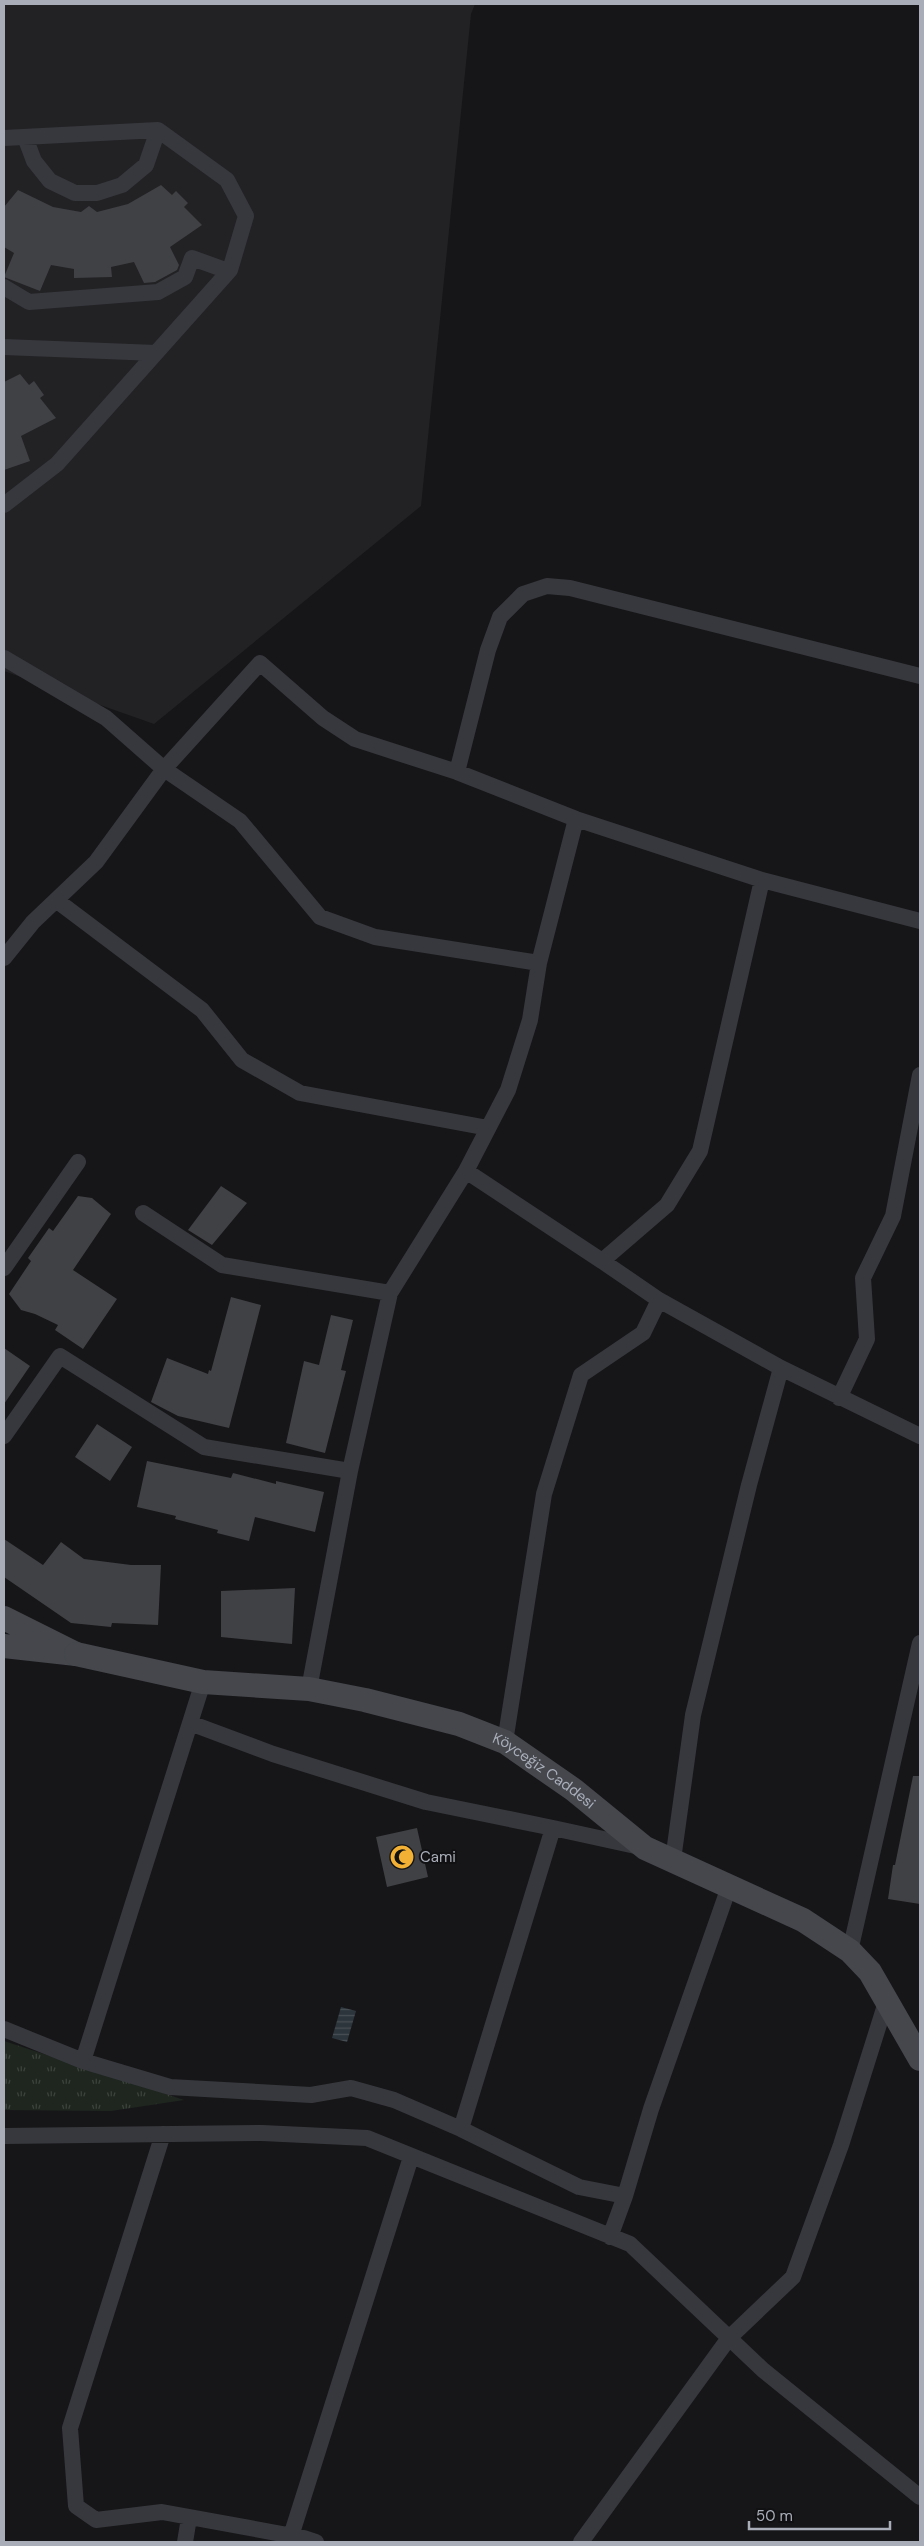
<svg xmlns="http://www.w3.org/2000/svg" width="924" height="2546" viewBox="0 0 924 2546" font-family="'DM Sans',sans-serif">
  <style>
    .built { fill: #222225 }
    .grass { fill: url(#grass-tufts) }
    .water { fill: url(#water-rules) }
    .building { fill: #404145 }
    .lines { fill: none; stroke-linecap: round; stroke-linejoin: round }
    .street { stroke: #37383d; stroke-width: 16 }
    .secondary { stroke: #45474d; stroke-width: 24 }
    .labels { text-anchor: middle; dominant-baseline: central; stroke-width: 4; stroke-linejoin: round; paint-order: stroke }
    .street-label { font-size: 15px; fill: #a8adb8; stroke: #111113 }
    .poi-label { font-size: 15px; fill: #a8adb8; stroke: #111113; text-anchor: start }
  </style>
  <defs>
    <pattern id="grass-tufts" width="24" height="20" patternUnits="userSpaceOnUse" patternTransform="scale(1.25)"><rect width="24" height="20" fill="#1e261f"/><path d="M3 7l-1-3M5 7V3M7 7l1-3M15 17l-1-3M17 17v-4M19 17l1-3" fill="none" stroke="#3c433d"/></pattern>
    <pattern id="water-rules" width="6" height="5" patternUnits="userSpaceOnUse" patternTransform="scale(1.25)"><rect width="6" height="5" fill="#2c353c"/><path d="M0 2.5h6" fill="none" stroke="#485056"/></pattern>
  </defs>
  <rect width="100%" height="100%" fill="#161618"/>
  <path class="built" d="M4,4H475L471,14L421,506L154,724L4,671Z"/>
  <path class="grass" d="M4,2041L184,2100L111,2111L4,2110Z"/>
  <path class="water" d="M341,2007L356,2011L347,2042L332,2038Z"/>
  <path class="building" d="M161,185L172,195L176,191L188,203L184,207L202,225L170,247L179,265L177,270L155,282L144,283L134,262L111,267L112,277L74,278V269L51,265L40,291L4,277L14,253L4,247V207L18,190L53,207L81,212L89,206L97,212L128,204Z
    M20,374L29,385L34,381L44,395L40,398L56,418L21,436L30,461L4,470V382Z
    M221,1186L247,1203L212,1245L188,1230Z
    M78,1196L92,1198L111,1214L73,1270L117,1299L83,1349L55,1330L58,1325L35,1314L21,1310L9,1294L31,1261L28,1258L49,1228L53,1231Z
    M231,1297L261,1305L229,1428L178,1416L151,1402L167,1358L208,1374L209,1370L211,1371Z
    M331,1315L353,1320L341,1370L346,1371L325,1453L286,1443L304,1361L319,1365Z
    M4,1348L30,1366L4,1404Z
    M97,1424L132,1447L110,1481L75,1457Z
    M147,1461L231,1478L233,1473L276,1484V1481L324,1492L315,1532L255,1517L249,1541L217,1533L218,1530L175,1519L176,1516L137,1507Z
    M4,1539L43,1565L61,1542L84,1559L131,1565H161L158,1625L112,1623L111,1627L71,1623L4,1577Z
    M295,1588L292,1644L221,1637V1591Z
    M913,1776H920V1904L888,1899L893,1865H895Z
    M417,1828L428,1877L387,1887L376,1837Z"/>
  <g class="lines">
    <path class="street" d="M25,137L34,161L50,181L75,193H97L122,185L146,165L158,130
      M4,138L158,130L227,180L246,216L230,270L57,464L4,505
      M4,287L29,302L158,292L185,277L192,258L228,271
      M4,347L156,353
      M4,658L106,718L164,769L96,862L33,922L4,958
      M457,772L488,650L500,617L523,594L547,586L570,588L920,676
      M56,900L202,1010L242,1060L300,1093L488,1128
      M539,963L375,937L320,917L240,821L164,769L260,663L323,718L355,739L457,772L576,819
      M466,1171L602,1261L667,1205L700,1151L762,880
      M143,1213L222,1265L390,1293
      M4,1268L78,1162
      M659,1300L781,1368L749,1485L693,1715L673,1860
      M781,1368L920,1436
      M839,1398L867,1339L863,1278L893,1216L920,1075
      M4,1436L60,1356L204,1447L350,1471L309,1689
      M350,1471L390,1293L466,1171L508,1090L530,1020L539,963L576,819L762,880L920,921
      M190,1723L273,1754L426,1802L553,1828
      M505,1742L544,1494L581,1375L643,1333L659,1300L602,1261
      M850,1951L920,1643
      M4,2029L83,2061L203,1682
      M83,2061L170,2087L311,2095L351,2088L394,2100L461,2129L579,2187L625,2196L651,2109L729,1887
      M461,2129L553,1828L640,1847
      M163,2134L70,2428L76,2506L96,2520L162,2512L304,2538L316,2542
      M4,2136L262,2133L367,2138L630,2244L763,2370L920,2497
      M610,2237L625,2196
      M291,2536L411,2157
      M185,2542L189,2518
      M581,2542L729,2338L793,2277L841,2145L887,1999"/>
    <g class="secondary">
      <path d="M4,1618L76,1654L4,1646"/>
      <path id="s1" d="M76,1654L203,1682L309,1689L365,1700L459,1724L505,1742L574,1790L645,1848L803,1920L850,1951L870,1972L920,2059"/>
    </g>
  </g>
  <defs>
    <symbol id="mosque-disc" viewBox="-11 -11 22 22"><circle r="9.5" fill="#f2b134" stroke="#111113"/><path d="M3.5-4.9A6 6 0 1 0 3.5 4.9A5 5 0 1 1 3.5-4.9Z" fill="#111"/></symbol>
  </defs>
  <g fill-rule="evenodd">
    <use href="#mosque-disc" x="388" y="1843" width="28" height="28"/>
  </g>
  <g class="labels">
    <g class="street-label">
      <text stroke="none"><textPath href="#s1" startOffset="488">Köyceğiz Caddesi</textPath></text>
    </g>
    <g class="poi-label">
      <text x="420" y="1857">Cami</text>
    </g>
  </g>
  <rect width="924" height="2546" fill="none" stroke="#a8adb8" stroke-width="10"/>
  <path d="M749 2521v8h141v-8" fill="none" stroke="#a8adb8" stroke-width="2.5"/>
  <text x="756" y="2521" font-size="15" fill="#a8adb8" stroke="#111113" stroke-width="4" paint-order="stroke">50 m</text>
</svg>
